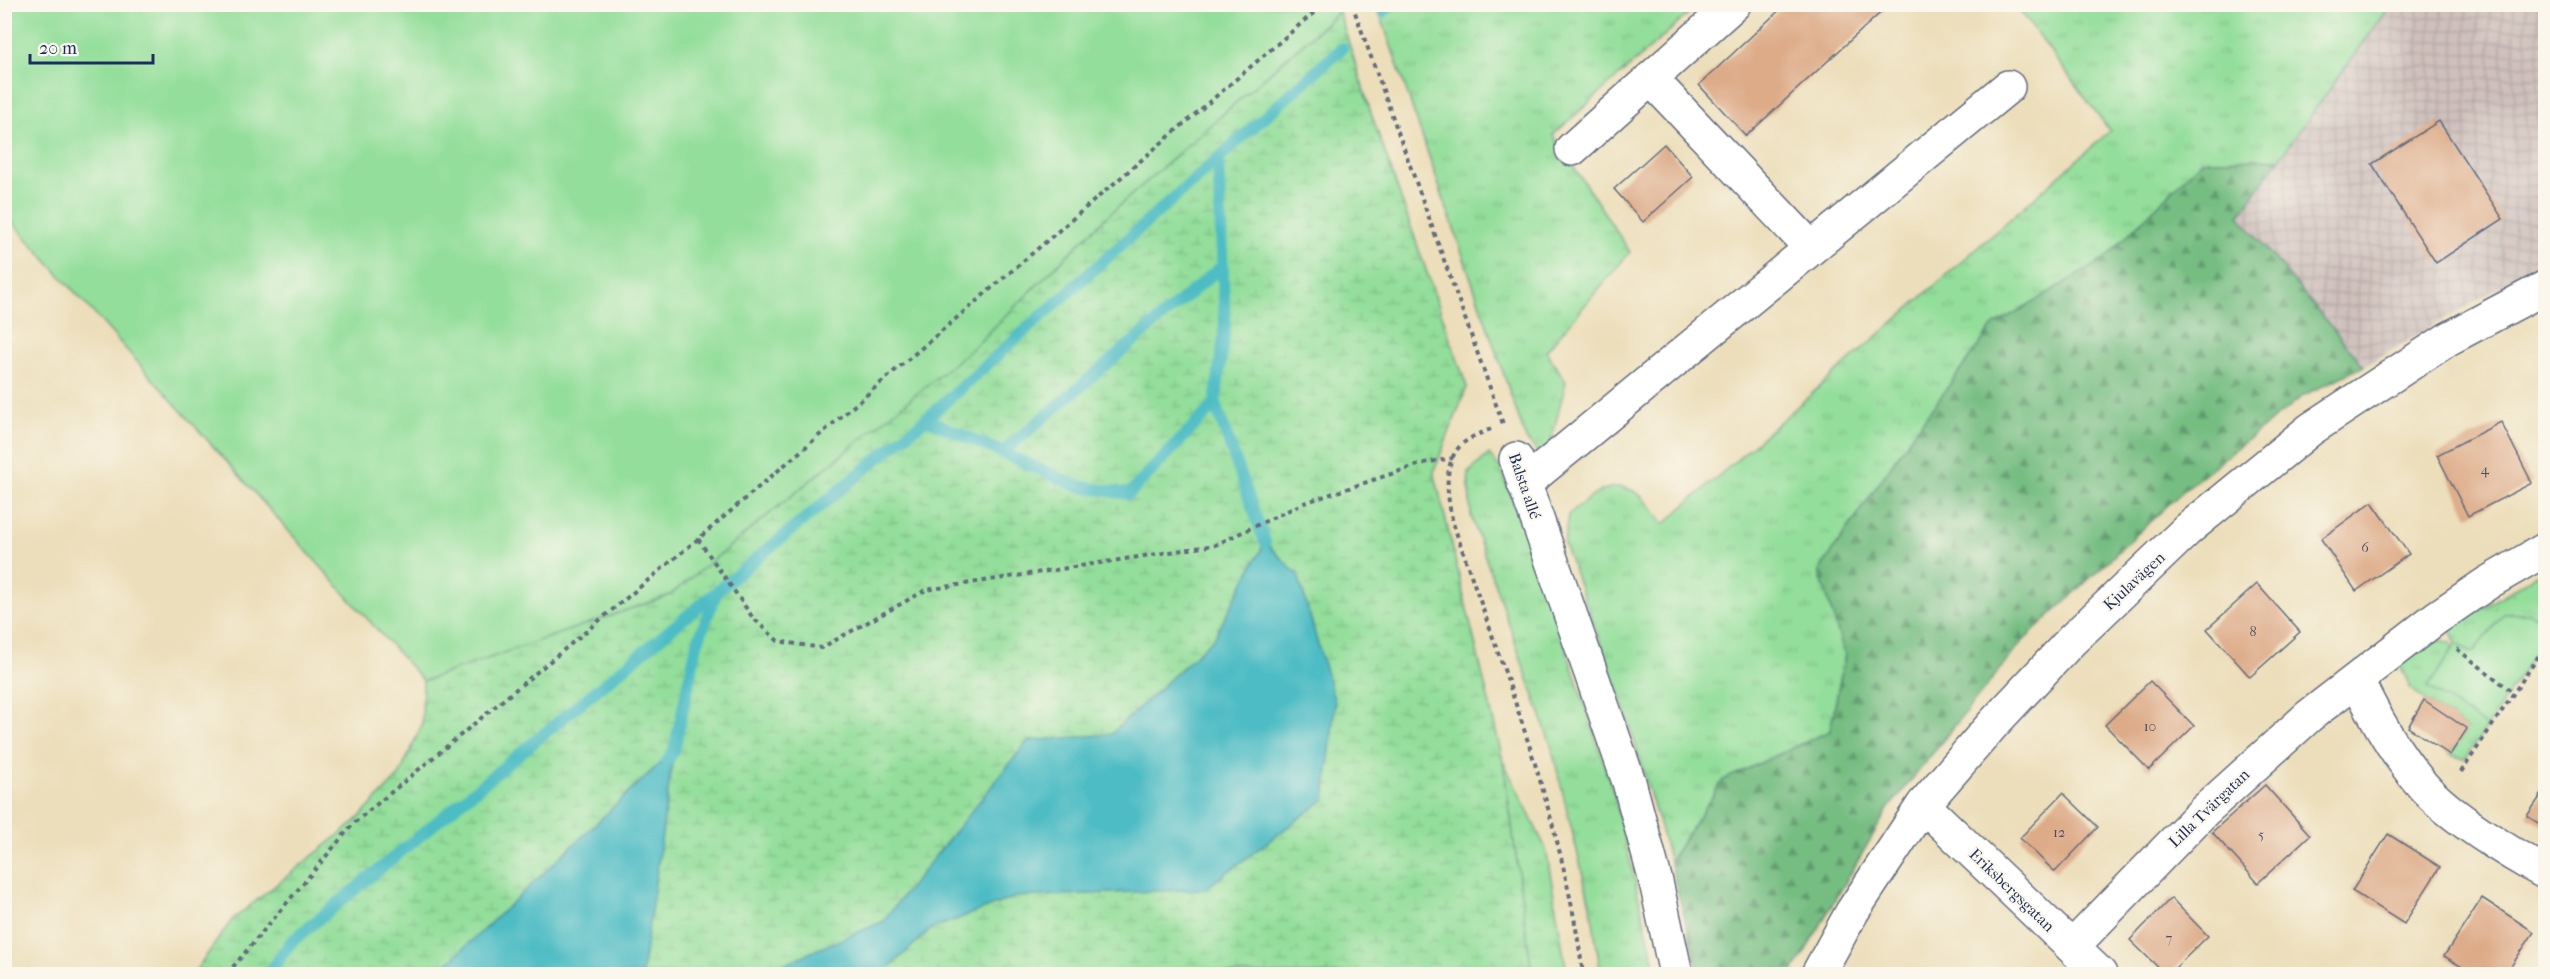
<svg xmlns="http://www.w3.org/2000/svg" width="2550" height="979" viewBox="0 0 2550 979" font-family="'IM FELL French Canon',serif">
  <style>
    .industrial { fill: url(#industrial-grid) }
    .grass { fill: url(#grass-tufts); stroke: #57867c; stroke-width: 1.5 }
    .forest { fill: url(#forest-firs); stroke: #487670; stroke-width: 1.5 }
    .wetland { fill: url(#wetland-marsh); stroke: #57867c; stroke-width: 1.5 }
    .park { fill: #93de9a; stroke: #57867c; stroke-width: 1.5 }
    .water { fill: #4dbcc4; stroke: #347691; stroke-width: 1.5 }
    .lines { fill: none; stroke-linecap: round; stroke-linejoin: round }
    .stream { stroke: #4dbcc4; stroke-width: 12 }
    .building { fill: #ddab88 }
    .minor-casing { stroke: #646c7e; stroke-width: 36 }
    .path { stroke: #646c7e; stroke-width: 4; stroke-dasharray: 4.5 4.5; stroke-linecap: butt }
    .minor { stroke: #fff; stroke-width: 33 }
    .labels { text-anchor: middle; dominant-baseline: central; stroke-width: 4.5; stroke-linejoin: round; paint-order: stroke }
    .number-label { font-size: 14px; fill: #4c4e68 }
    .street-label { font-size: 16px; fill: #1b2f5e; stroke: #fbf7ec }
  </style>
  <defs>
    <pattern id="industrial-grid" width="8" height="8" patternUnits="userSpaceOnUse" patternTransform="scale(1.5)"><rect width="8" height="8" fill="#cfc0bb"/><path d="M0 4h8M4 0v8" fill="none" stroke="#b1a5a3"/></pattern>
    <pattern id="grass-tufts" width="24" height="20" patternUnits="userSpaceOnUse" patternTransform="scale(1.5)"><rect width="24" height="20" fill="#93de9a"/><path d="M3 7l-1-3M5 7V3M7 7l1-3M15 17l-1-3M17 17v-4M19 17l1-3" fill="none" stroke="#7ebf87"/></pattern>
    <pattern id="forest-firs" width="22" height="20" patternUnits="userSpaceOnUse" patternTransform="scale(1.5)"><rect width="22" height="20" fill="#76bd82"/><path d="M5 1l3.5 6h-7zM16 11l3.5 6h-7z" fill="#609a6e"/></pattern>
    <pattern id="wetland-marsh" width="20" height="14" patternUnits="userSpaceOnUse" patternTransform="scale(1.5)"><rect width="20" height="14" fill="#93de9a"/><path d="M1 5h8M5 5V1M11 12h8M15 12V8" fill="none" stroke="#7ebf87"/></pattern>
  </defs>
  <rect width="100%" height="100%" fill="#fbf7ec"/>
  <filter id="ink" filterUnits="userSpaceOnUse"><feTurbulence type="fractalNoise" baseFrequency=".0167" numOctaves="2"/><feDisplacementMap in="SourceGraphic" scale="12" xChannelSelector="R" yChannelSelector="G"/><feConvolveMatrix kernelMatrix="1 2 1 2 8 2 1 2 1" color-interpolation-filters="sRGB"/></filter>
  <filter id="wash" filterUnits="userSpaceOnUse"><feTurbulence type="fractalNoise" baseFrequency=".008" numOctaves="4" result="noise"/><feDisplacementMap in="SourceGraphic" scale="24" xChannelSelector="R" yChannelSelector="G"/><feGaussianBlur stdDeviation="1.35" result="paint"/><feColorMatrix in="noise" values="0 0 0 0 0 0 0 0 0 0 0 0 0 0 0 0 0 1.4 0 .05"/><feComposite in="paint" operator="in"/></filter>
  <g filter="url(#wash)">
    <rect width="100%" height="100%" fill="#ecdeba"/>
    <path class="industrial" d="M2391,5H2545V261L2364,366L2238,216Z"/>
    <path class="grass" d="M1377,5H1698L1553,135L1630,252L1546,351L1566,382L1550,445L1539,454L1526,439Z
      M2016,5H2391L2279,159L2203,160L2103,260L1993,326L1908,441L1819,571L1845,655L1830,731L1723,780L1670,861L1623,703L1564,544L1568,515C1589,498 1616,472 1643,498C1651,505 1657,516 1664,524L2110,131Z
      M1489,454L1501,469L1554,612L1614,794L1657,974H1601L1591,908L1551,745L1471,516L1468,473Z
      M2545,569V623L2530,613H2504L2473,653L2456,644L2450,629Z
      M2437,639L2450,643L2454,650L2428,687L2487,727L2465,759L2450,755L2467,729L2424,700L2410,687L2400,664Z
      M1503,761L1546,849L1567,974H1532Z"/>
    <path class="forest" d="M2279,159L2239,216L2364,366L2304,395L2184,490L2022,642L1888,809L1792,974H1699L1670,861L1723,780L1830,731L1845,655L1819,571L1908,441L1993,326L2103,260L2203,160Z"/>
    <path class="wetland" d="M1339,12L1371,113L1467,387L1434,471L1503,761L1532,974H193L232,920L354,823L399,776L422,724L423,681L670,595L975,346L1104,219Z"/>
    <path class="park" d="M4,5L5,4L1346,5L1104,219L975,346L670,595L423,681L5,214Z
      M2504,613H2530L2545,623V637L2487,727L2428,687L2456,644L2473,652Z"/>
    <path class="water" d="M1265,542L1298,575L1335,703L1325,799L1205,889L1015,897L931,929L882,974H760L882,922L1028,741L1111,734L1214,638Z
      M674,750L642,974H431L449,962Z"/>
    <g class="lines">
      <path class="stream" d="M1383,12L1392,4
        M1215,404L1265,542
        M926,419L1077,486L1129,494L1215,404L1225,326L1218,158
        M1002,453L1222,266
        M666,763L674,750L697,644L717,591
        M269,974L291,942L926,419L1342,48"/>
    </g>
    <g id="blocks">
      <path class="building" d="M1786,4H1890L1746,136L1699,85Z
        M2439,121L2503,219L2436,263L2372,164Z
        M1664,144L1693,177L1643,222L1614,189Z
        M2501,422L2532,483L2468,516L2437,455Z
        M2372,502L2409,554L2356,591L2321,539Z
        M2257,584L2300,632L2250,677L2207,629Z
        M2150,681L2194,726L2149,770L2105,725Z
        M2424,700L2467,729L2450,755L2408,727Z
        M2265,785L2310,835L2258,883L2212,832Z
        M2546,788V828L2527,816Z
        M2063,793L2098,827L2055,872L2020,838Z
        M2388,834L2440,867L2404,924L2352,891Z
        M2171,898L2208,936L2169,974H2165L2130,940Z
        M2482,898L2534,932L2506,974H2473L2444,956Z"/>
    </g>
  </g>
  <g filter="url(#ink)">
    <use href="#blocks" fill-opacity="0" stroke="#646c7e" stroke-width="1.5"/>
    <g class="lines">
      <defs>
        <path id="minor" d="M1651,79L1811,248
          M1572,149L1734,4
          M1516,459L1629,782L1656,882L1676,974
          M1524,484L2008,87
          M2357,680C2374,716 2396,754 2422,785C2449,816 2509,853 2546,873
          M1923,805L2100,974
          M2072,947L2204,811L2309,716L2436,618L2489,582L2546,549
          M1818,974L1852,912L1923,805L1993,724L2072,640L2188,529L2311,429L2448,339L2546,287"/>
      </defs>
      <use href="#minor" class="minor-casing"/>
      <path class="path" d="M1352,4L1503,424
        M1491,429C1484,432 1476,435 1469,439C1440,456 1447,496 1453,523C1503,670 1563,819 1583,974
        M698,539L753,618L778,641L821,648L926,590L1215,545L1304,503L1424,463L1453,458
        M2457,649L2514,693
        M2461,772L2546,645
        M227,974L354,823L698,539L1324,4"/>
      <use href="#minor" class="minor"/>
    </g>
  </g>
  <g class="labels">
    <g class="number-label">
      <text x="2485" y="469">4</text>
      <text x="2365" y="547">6</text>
      <text x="2253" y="631">8</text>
      <text x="2150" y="726">10</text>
      <text x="2059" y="832">12</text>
      <text x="2261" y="834">5</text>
      <text x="2169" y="938">7</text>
    </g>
    <g class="street-label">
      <text transform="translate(1525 486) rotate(71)">Balsta allé</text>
      <text transform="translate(2134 581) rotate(-43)">Kjulavägen</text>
      <text transform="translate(2209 808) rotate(-44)">Lilla Tvärgatan</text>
      <text transform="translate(2012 890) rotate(44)">Eriksbergsgatan</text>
    </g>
  </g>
  <rect width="2550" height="979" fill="none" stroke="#fbf7ec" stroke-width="24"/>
  <path d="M30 54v9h123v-9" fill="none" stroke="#1b2f5e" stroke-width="3"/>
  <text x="39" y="54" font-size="18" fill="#1b2f5e" stroke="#fbf7ec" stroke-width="4.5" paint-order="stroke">20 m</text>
</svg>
